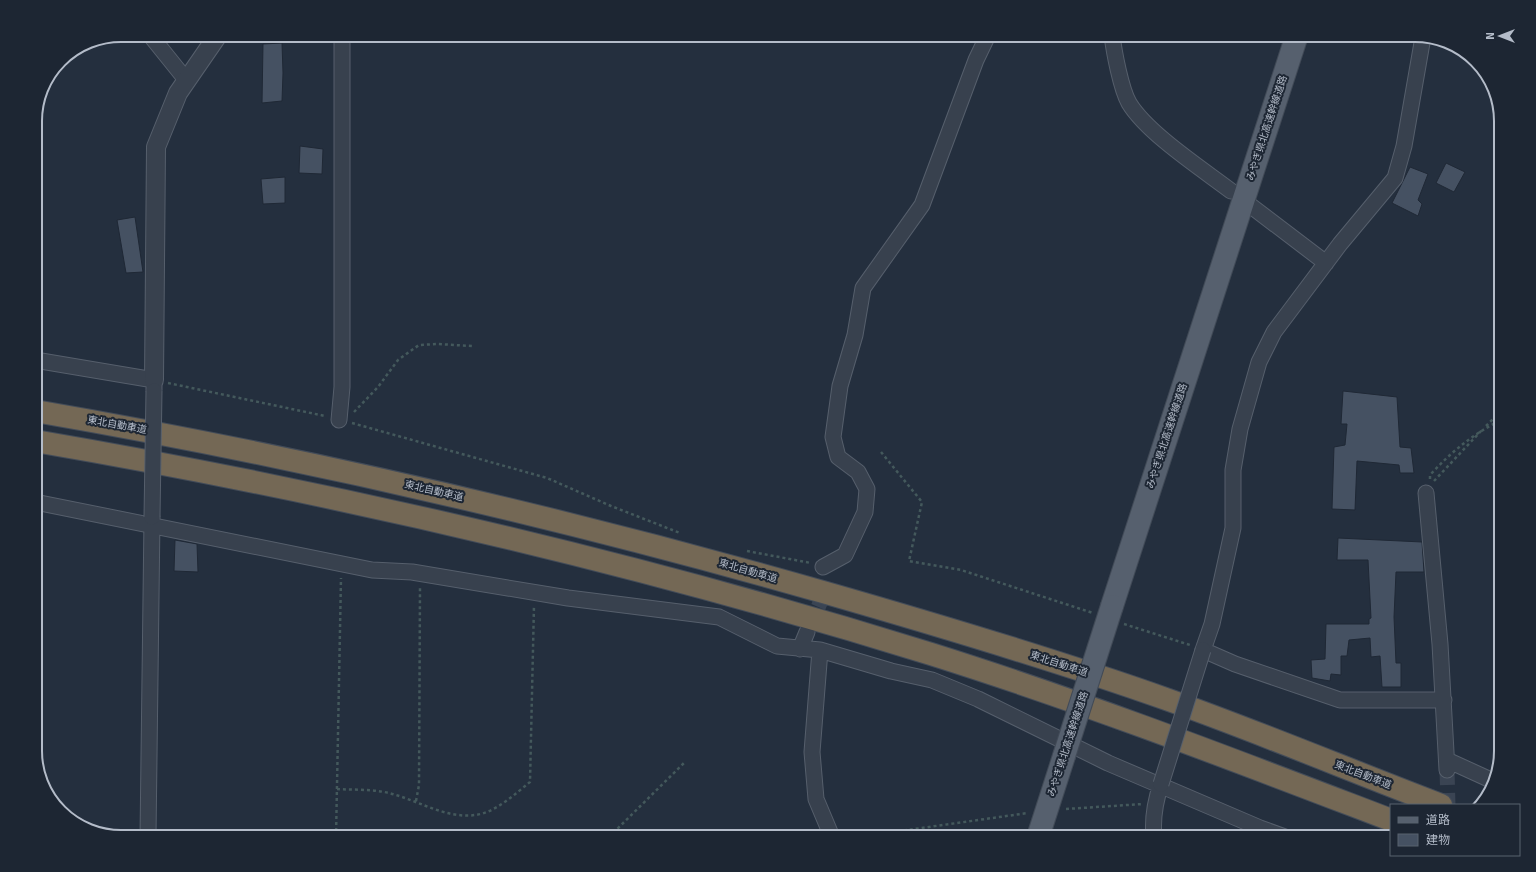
<svg xmlns="http://www.w3.org/2000/svg" width="1536" height="872" viewBox="0 0 1536 872" font-family="Signika,'Noto Sans JP',sans-serif">
  <style>
    .building { fill: #455162; stroke: #1f2835 }
    .lines { fill: none; stroke-linecap: round; stroke-linejoin: round }
    .minor-tunnel { stroke: #3a4453; stroke-width: 15; stroke-dasharray: 15 8; stroke-linecap: butt }
    .minor-casing { stroke: #565f6c; stroke-width: 17 }
    .tertiary-casing { stroke: #565f6c; stroke-width: 20 }
    .primary-casing { stroke: #414a57; stroke-width: 24 }
    .motorway-casing { stroke: #434c59; stroke-width: 24 }
    .path { stroke: #44595c; stroke-width: 2.5; stroke-dasharray: 3 3; stroke-linecap: butt }
    .minor { stroke: #38414e; stroke-width: 15 }
    .tertiary { stroke: #38414e; stroke-width: 18 }
    .primary { stroke: #56606e; stroke-width: 22 }
    .motorway { stroke: #746855; stroke-width: 22 }
    .minor-bridge-casing { stroke: #565f6c; stroke-width: 17; stroke-linecap: butt }
    .primary-bridge-casing { stroke: #414a57; stroke-width: 24; stroke-linecap: butt }
    .minor-bridge { stroke: #38414e; stroke-width: 15 }
    .primary-bridge { stroke: #56606e; stroke-width: 22 }
    .labels { text-anchor: middle; dominant-baseline: central; stroke-width: 4; stroke-linejoin: round; paint-order: stroke }
    .street-label { font-size: 10px; fill: #b4bcc9; stroke: #1d2633 }
    .rim { fill: none; stroke: #b4bcc9; stroke-width: 2 }
  </style>
  <rect width="100%" height="100%" fill="#242f3e"/>
  <path class="building" d="M282,43L283,73L282,101L262,103L263,44Z
    M300,146L323,149L322,174L299,173Z
    M1446,163L1465,172L1454,192L1436,183Z
    M1410,167L1428,174L1418,200L1422,204L1418,216L1392,203Z
    M285,177V203L263,204L261,179Z
    M135,217L143,272L126,273L117,220Z
    M1343,391L1397,397L1400,447L1411,448L1414,473H1400L1399,465L1357,461L1355,510L1332,509L1334,447L1345,445L1347,424H1341Z
    M1338,538L1422,542L1424,572H1396L1394,617L1396,663H1401V687H1382L1380,656L1371,657L1370,638L1349,640L1347,656H1341V675L1331,674L1330,681L1312,678L1311,660L1325,659L1326,624H1369V619L1371,618L1368,560H1337Z
    M175,540L197,544L198,572L174,571Z"/>
  <g class="lines">
    <path class="minor-tunnel" d="M809,628L827,587
      M1447,770L1448,805"/>
    <defs>
      <path id="minor" d="M150,35L187,81
        M1112,35C1114,52 1121,89 1129,103C1147,133 1202,169 1231,191
        M1423,37L1404,146L1395,178L1340,244L1274,332L1259,362L1240,429L1233,470V528L1212,624L1203,650L1235,664L1340,700H1444
        M1251,206L1326,263
        M35,360L154,380V390
        M339,420L342,387V35
        M1426,493L1440,644L1447,770
        M35,502L372,570L412,572L568,598L719,617L777,646L820,650L891,671L932,680L978,699L1108,763L1260,828L1285,837
        M823,567L845,555L865,512L867,489L858,472L838,457L833,437L840,386L855,335L863,288L922,205L976,60L988,35
        M800,649L807,632
        M820,650L812,752L816,799L832,837
        M1447,760L1493,781
        M148,837L152,518
        M1154,837C1152,818 1155,802 1161,784"/>
      <path id="tertiary" d="M154,380L156,147L178,93L218,35"/>
      <path id="primary" d="M1112,606L1297,35
        M1038,837L1064,756"/>
      <path id="motorway" d="M35,411C301,457 564,518 823,592C938,625 1053,659 1166,699C1259,732 1349,770 1441,805
        M35,441C338,493 638,563 931,654C1087,703 1239,762 1391,820"/>
    </defs>
    <use href="#minor" class="minor-casing"/>
    <use href="#tertiary" class="tertiary-casing"/>
    <use href="#primary" class="primary-casing"/>
    <use href="#motorway" class="motorway-casing"/>
    <path class="path" d="M168,383L325,416
      M354,412L378,387L398,360L419,345L437,344L472,346
      M352,423L547,478L611,506L680,533
      M1486,426L1501,411
      M881,452L922,502L909,561L961,570L1093,613
      M1430,479V475C1451,452 1473,434 1501,420
      M1434,481L1482,430
      M747,551L811,563
      M1124,624L1190,645
      M337,789C354,790 372,789 389,793C417,800 446,819 475,815C495,813 515,794 530,782L534,605
      M416,801L419,785L420,586
      M1066,809L1143,804
      M886,833L1028,813
      M336,837L341,578
      M609,837L685,762"/>
    <use href="#minor" class="minor"/>
    <use href="#tertiary" class="tertiary"/>
    <use href="#primary" class="primary"/>
    <use href="#motorway" class="motorway"/>
    <defs>
      <path id="minor-bridge" d="M152,517L154,391
        M1161,784L1203,650"/>
      <path id="primary-bridge" d="M1064,756L1112,606"/>
    </defs>
    <use href="#minor-bridge" class="minor-bridge-casing"/>
    <use href="#primary-bridge" class="primary-bridge-casing"/>
    <use href="#minor-bridge" class="minor-bridge"/>
    <use href="#primary-bridge" class="primary-bridge"/>
  </g>
  <g class="labels">
    <g class="street-label">
      <text transform="translate(1267 128) rotate(-72)">みやぎ県北高速幹線道路</text>
      <text transform="translate(117 425) rotate(10)">東北自動車道</text>
      <text transform="translate(1167 436) rotate(-72)">みやぎ県北高速幹線道路</text>
      <text transform="translate(434 491) rotate(13)">東北自動車道</text>
      <text transform="translate(748 571) rotate(16)">東北自動車道</text>
      <text transform="translate(1059 664) rotate(18)">東北自動車道</text>
      <text transform="translate(1068 744) rotate(-72)">みやぎ県北高速幹線道路</text>
      <text transform="translate(1363 775) rotate(21)">東北自動車道</text>
    </g>
  </g>
  <path d="M0 0H1536V872H0ZM121 42H1415A79 79 0 0 1 1494 121V751A79 79 0 0 1 1415 830H121A79 79 0 0 1 42 751V121A79 79 0 0 1 121 42Z" fill="#1d2633" fill-rule="evenodd"/>
  <path class="rim" d="M121 42H1415A79 79 0 0 1 1494 121V751A79 79 0 0 1 1415 830H121A79 79 0 0 1 42 751V121A79 79 0 0 1 121 42Z"/>
  <rect x="1390" y="804" width="130" height="52" fill="#1d2633" stroke="#59626f"/>
  <rect x="1398" y="817" width="20" height="6" fill="#56606e" stroke="#59626f"/>
  <text x="1426" y="824" font-size="12" fill="#b4bcc9">道路</text>
  <rect x="1398" y="834" width="20" height="12" fill="#455162" stroke="#59626f"/>
  <text x="1426" y="844" font-size="12" fill="#b4bcc9">建物</text>
  <g transform="translate(1500 36) rotate(270)" stroke="#1d2633" stroke-width="3" paint-order="stroke">
  <path d="M0-3L7 15L0 10L-7 15Z" fill="#b4bcc9"/>
  <text y="-6" font-size="11" font-weight="bold" text-anchor="middle" fill="#b4bcc9">N</text>
  </g>
</svg>
